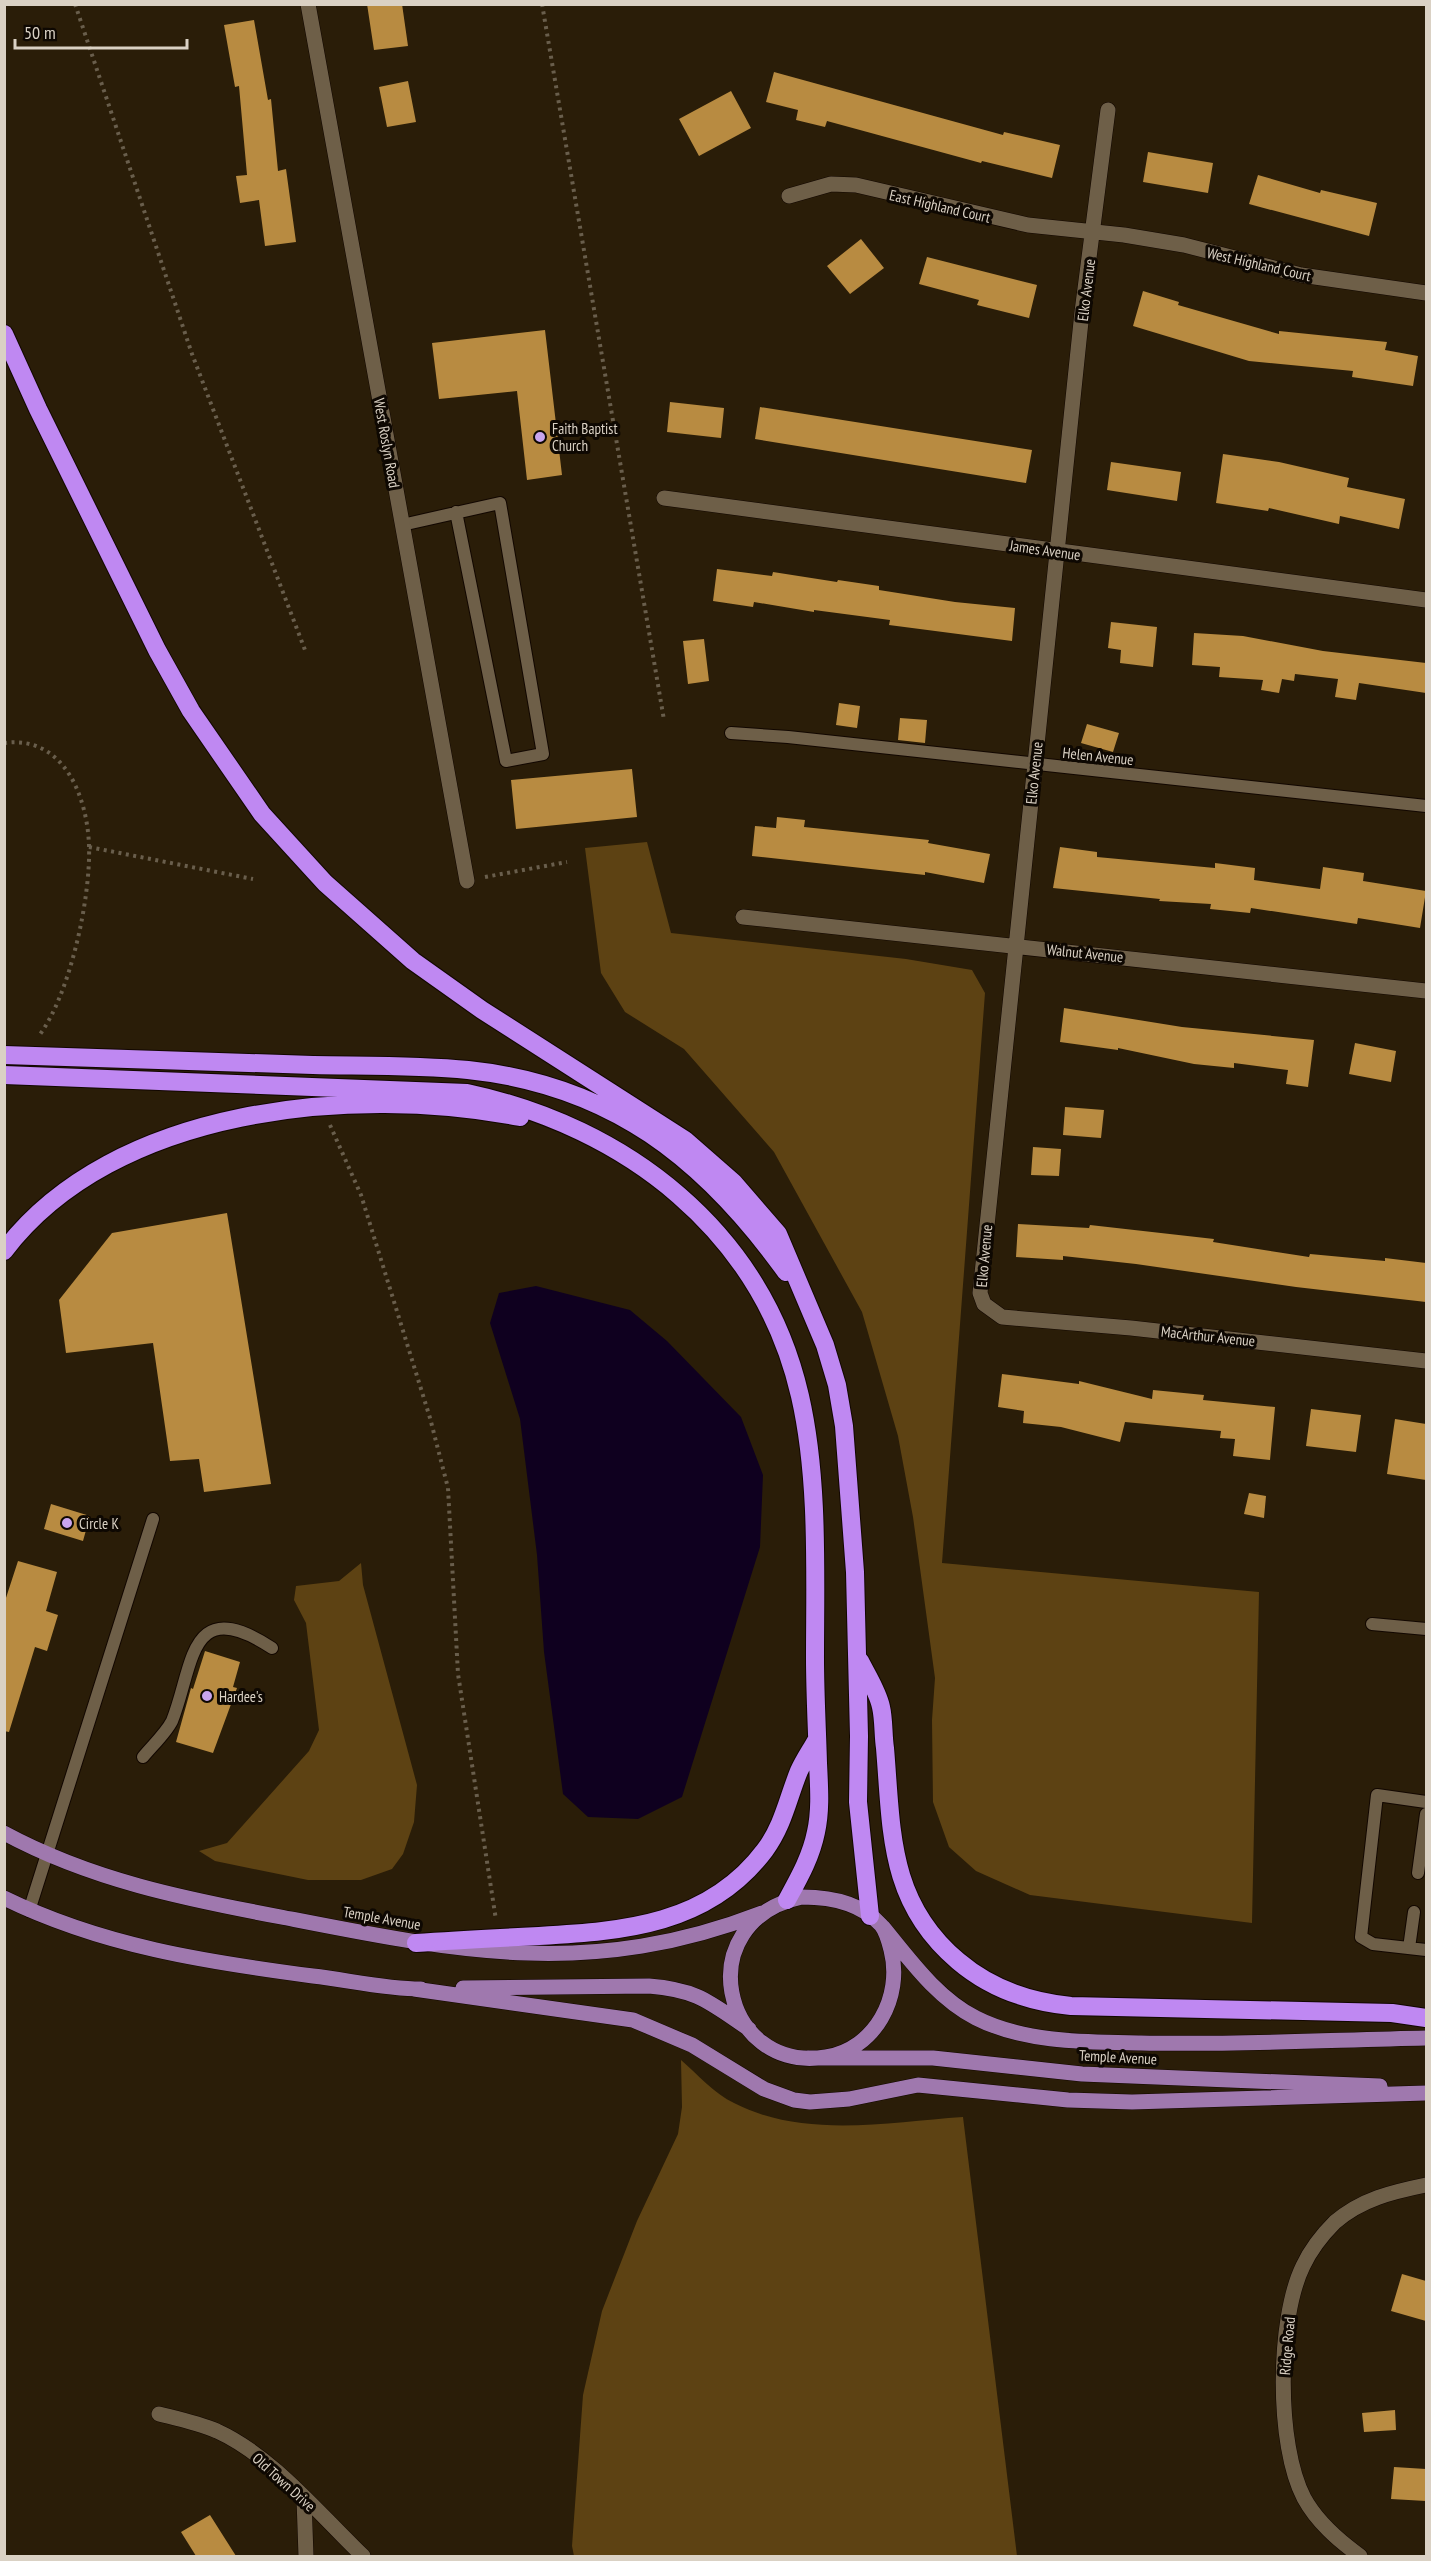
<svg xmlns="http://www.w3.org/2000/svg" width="1431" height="2561" viewBox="0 0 1431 2561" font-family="'PT Sans Narrow',sans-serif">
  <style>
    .green { fill: #5d4213 }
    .water { fill: #0f001f }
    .building { fill: #b88b41 }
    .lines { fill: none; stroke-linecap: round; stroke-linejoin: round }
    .lane-casing { stroke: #120700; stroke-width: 14 }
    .street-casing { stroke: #120700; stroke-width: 16 }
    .primary-casing { stroke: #120700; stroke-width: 16 }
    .highway-casing { stroke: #120700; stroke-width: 20 }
    .path { stroke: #695e4c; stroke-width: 4; stroke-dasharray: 3 4.5; stroke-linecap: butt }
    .lane { stroke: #6e5f48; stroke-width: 12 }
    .street { stroke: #6e5f48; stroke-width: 15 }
    .primary { stroke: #9f78ae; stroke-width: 15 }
    .highway { stroke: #bf88f2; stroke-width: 18 }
    .poi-dot { fill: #c9a5ee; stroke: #0e0802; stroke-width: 2 }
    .labels { text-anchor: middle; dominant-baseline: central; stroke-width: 6; stroke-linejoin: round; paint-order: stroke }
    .street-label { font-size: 15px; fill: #dad1c4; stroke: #0e0802 }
    .poi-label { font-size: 15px; fill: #dad1c4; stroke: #0e0802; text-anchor: start }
  </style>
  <rect width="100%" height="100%" fill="#2a1d08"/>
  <path class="green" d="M647,842L671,933L906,959L972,970L985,993L942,1563L1259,1592L1252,1923L1030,1895L976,1871L949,1847L933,1802L932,1720L935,1678L913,1517L898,1436L862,1312L774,1152L684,1049L625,1012L601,973L585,848Z
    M361,1563L363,1585L417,1785L414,1822L403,1854L392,1869L361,1880H308L215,1861L199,1851L227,1843L309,1751L319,1730L306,1623L294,1600L296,1586L339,1581Z
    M681,2060C697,2074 715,2094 734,2103C804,2139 888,2122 963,2117L1017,2556H574L572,2546L583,2395L602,2311L637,2221L678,2134L682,2107Z"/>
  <path class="water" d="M536,1286L630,1310L667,1341L741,1417L763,1475L760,1547L682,1797L638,1819L588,1817L563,1794L544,1652L537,1555L520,1419L490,1323L499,1293Z"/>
  <path class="building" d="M367,4H402L408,46L374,50Z
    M254,20L268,100L271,99L278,171L286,169L296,242L265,246L259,200L240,203L236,176L247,175L239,86L235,87L224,25Z
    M774,72L1003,135L1004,132L1060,145L1052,178L982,161L981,163L827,121L825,127L796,120L798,110L766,102Z
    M408,81L416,122L387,127L379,87Z
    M731,91L751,128L699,156L679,119Z
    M1148,152L1213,163L1208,193L1143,182Z
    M1258,175L1320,193L1321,190L1377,203L1369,236L1249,204Z
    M861,239L884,268L850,294L827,266Z
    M927,257L1037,285L1029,318L977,305L979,300L919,284Z
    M1143,291L1179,302L1178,305L1279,334V331L1387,342L1385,350L1418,356L1413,386L1352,377L1353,371L1249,361L1133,326Z
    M545,330L562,475L527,480L517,391L439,399L432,343Z
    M670,402L724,408L721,438L667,432Z
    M760,407L1032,450L1026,483L755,439Z
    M1223,454L1279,462L1349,478L1347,487L1405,499L1399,529L1340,516L1339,524L1269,508L1268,511L1216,503Z
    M1111,462L1181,472L1177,501L1107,490Z
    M717,569L772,576L773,572L837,582L838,580L879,586V590L955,602L1015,608L1012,641L889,625L890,620L814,610V612L754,602L753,607L713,601Z
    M1111,622L1157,627L1153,667L1120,663L1121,650L1108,648Z
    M1194,633L1243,636L1323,651L1426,663V693L1359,683L1356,700L1335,697L1338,679L1295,674L1294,681L1282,679L1279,693L1261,690L1263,680L1219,677L1220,667L1192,665Z
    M704,639L709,681L688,684L683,641Z
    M839,703L860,706L857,728L836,725Z
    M900,718L927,720L925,743L898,740Z
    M1087,724L1119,733L1113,752L1081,743Z
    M632,769L637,817L516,829L511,780Z
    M777,817L805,820L804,827L929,840L928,843L990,854L984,883L925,872V875L752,856L755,826L776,828Z
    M1060,847L1097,852V857L1215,868V863L1255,868L1254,880L1320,889L1323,867L1364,873L1363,881L1426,891L1420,928L1358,918L1357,924L1251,908L1250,913L1210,909L1211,904L1159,901L1160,899L1053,888Z
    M1064,1008L1182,1027L1314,1040L1308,1087L1286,1084L1288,1070L1234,1063V1068L1194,1064L1118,1048V1050L1060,1042Z
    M1355,1043L1396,1051L1391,1082L1349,1074Z
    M1065,1107L1104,1110L1101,1138L1063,1135Z
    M1033,1147L1061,1149L1059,1176L1031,1175Z
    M227,1213L271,1484L204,1492L199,1459L170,1461L153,1343L66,1353L59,1300L112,1233Z
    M1018,1224L1089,1228L1090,1225L1214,1239L1213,1242L1309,1257L1310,1254L1385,1261V1258L1426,1263V1302L1296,1287L1136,1264L1063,1256V1260L1016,1257Z
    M1002,1374L1079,1384V1381L1152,1399L1153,1390L1204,1395L1203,1400L1275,1407L1270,1460L1233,1456L1235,1439L1220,1438L1221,1431L1125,1422L1120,1442L1061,1427L1023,1423L1024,1411L998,1407Z
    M1311,1409L1361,1415L1356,1452L1306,1446Z
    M1395,1419L1426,1424V1480L1387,1474Z
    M1249,1493L1266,1496L1264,1518L1244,1514Z
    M51,1504L90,1516L83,1541L44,1529Z
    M18,1561L57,1572L46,1611L58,1615L47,1651L35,1647L9,1732L4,1731V1604Z
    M205,1651L240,1662L233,1687L237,1688L213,1753L176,1742L191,1688L193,1689Z
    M1402,2274L1426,2281V2321L1391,2311Z
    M1395,2410L1396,2430L1364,2432L1362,2413Z
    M1394,2467L1426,2469V2501L1391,2499Z
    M210,2515L236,2556H196L181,2532Z"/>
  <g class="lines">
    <defs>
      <path id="lane" d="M402,525L500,503L543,754L506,761L456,512
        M731,733L788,737L1426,806
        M1372,1624L1426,1629
        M143,1757C152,1746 166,1733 172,1721C194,1666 188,1593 272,1648
        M1426,1802L1377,1795L1361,1937L1373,1944L1426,1950
        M1418,1873L1426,1814
        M29,1911L153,1519
        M1409,1948L1414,1912"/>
      <path id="street" d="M308,4L467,881
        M1108,110L1082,312L980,1293L984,1304L1002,1317L1131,1328L1426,1361
        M789,196L831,184L856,185L1028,225L1124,235L1184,245L1301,275L1426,293
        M664,498L1426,600
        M743,917L1426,991
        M159,2414C179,2419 198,2423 217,2431C272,2456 319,2514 363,2556
        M304,2499L306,2556
        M1360,2556C1338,2540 1317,2522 1304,2498C1276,2445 1277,2319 1303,2266C1310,2251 1323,2234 1335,2222C1362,2199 1392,2192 1426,2185"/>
      <path id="primary" d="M4,1833C91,1880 185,1899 281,1917C455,1951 589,1980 762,1913
        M802,1897C830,1897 861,1903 881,1925C886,1931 889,1942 891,1950C903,1997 875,2049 826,2057C721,2074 688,1921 802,1897Z
        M4,1898C102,1946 206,1962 313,1976C348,1980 385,1989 421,1989
        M883,1927C910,1960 937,1998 976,2018C1025,2043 1088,2042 1141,2043C1236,2045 1331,2040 1426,2038
        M463,1988L649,1986C698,1990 709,2002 749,2029
        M414,1989L633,2020L692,2045L764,2089L794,2100L810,2102L849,2099L918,2085L1068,2100L1132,2102L1426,2093
        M808,2058H933L1082,2074L1380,2086"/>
      <path id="highway" d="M4,334L38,409L157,650L191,711L262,814L325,883L413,961L482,1010L685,1140L733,1182L778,1234L825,1345L837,1385L844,1426L855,1572L859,1736L858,1802L870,1916
        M4,1055C107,1059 210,1061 313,1065C364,1066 417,1065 468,1070C611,1085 704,1158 786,1272
        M4,1075L467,1093C626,1127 762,1231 800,1396C819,1479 815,1574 815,1658C815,1693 817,1728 818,1763C819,1786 821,1809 816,1832C811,1857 799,1878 787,1900
        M4,1251C114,1106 354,1085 520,1117
        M860,1661C867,1675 878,1692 881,1707C884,1720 883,1735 885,1748C892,1831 888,1902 958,1961C991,1989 1029,2002 1071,2006L1392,2013L1426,2018
        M416,1943C457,1940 498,1938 539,1936C624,1931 709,1925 765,1850C783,1826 788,1798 799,1771C804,1760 811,1750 817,1739"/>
    </defs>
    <use href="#lane" class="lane-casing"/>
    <use href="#street" class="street-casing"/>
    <use href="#primary" class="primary-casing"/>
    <use href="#highway" class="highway-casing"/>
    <path class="path" d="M75,4L192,354L305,650
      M542,4L664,720
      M4,743C63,735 87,795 89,845C91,897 70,996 38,1037
      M89,847L253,879
      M485,877L567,862
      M330,1125L361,1195L430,1418L448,1488L458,1674L496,1920"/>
    <use href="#lane" class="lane"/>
    <use href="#street" class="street"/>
    <use href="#primary" class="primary"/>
    <use href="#highway" class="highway"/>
  </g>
  <g class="poi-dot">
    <circle cx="540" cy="437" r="6"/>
    <circle cx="67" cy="1523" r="6"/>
    <circle cx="207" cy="1696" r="6"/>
  </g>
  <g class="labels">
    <g class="street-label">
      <text transform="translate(940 206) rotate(13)">East Highland Court</text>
      <text transform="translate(1259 264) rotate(13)">West Highland Court</text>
      <text transform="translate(1086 290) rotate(-83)">Elko Avenue</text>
      <text transform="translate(387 443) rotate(80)">West Roslyn Road</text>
      <text transform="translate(1045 550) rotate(8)">James Avenue</text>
      <text transform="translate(1098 756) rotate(6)">Helen Avenue</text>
      <text transform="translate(1034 773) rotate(-84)">Elko Avenue</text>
      <text transform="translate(1085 953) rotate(6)">Walnut Avenue</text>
      <text transform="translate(984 1256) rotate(-85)">Elko Avenue</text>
      <text transform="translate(1208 1336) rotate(6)">MacArthur Avenue</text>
      <text transform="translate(382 1918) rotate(10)">Temple Avenue</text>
      <text transform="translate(1118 2057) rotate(3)">Temple Avenue</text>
      <text transform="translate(1287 2346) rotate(-85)">Ridge Road</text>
      <text transform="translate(284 2482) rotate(42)">Old Town Drive</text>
    </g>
    <g class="poi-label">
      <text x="552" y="428">Faith Baptist<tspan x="552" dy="17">Church</tspan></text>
      <text x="79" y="1523">Circle K</text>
      <text x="219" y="1696">Hardee's</text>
    </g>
  </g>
  <rect width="1431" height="2561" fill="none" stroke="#dad1c4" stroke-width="12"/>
  <path d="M15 39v9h172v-9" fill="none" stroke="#dad1c4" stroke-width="3"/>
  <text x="24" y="39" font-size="18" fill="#dad1c4" stroke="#0e0802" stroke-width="4.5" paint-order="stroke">50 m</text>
</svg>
